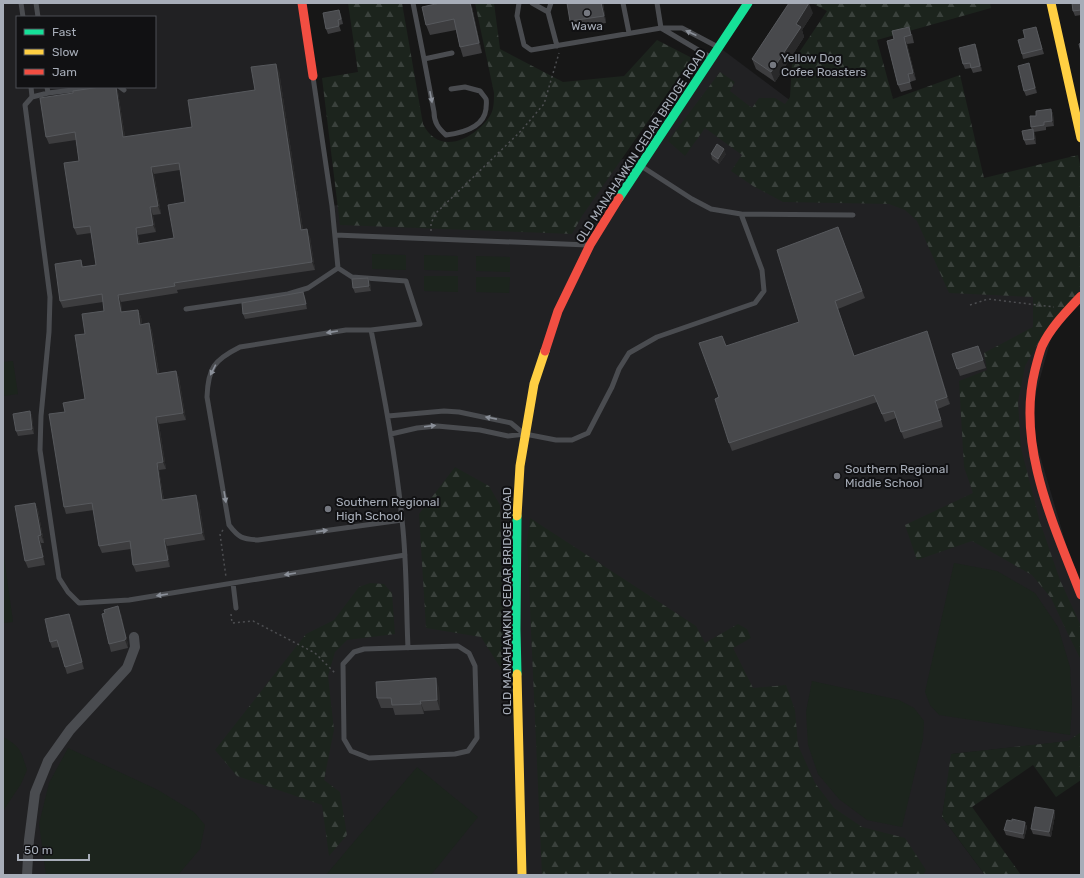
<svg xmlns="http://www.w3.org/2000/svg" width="1084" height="878" viewBox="0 0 1084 878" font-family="Rubik,sans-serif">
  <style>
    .built { fill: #212123; fill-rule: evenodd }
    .green { fill: #1c241d }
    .forest { fill: url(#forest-firs) }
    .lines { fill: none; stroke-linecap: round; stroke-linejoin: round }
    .path { stroke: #4d4e51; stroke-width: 1.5; stroke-dasharray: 2 3; stroke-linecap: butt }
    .lane { stroke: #4a4c50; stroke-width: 5 }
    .street { stroke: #4a4c50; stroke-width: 10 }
    .fast { stroke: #16e098; stroke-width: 9 }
    .slow { stroke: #ffcf43; stroke-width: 9 }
    .jam { stroke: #f24e42; stroke-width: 9 }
    .wall { fill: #3d3d3f; fill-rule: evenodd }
    .shaded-wall { fill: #29292a }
    .building { fill: #48494c; stroke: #57595d; fill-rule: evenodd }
    .oneway { fill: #8b9099 }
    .poi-dot { fill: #757880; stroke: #111113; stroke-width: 1.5 }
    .labels { text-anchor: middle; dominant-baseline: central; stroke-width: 4; stroke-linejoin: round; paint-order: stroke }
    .poi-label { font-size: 12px; fill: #a7adb8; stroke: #111113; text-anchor: start }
    .street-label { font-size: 12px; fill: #a7adb8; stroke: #111113 }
  </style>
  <defs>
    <pattern id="forest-firs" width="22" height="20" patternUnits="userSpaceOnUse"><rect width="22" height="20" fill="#1c241d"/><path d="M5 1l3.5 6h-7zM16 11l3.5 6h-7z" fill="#3a413c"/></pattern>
  </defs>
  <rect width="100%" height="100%" fill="#171717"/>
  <path class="built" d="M3,3H302L332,206L647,155L719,47L957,226L1081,190V296L1054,328L1029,418L1081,595V740L952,754L942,817L985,875H3ZM17,17H155V87H17Z"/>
  <path class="green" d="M372,254L406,255V270L372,269Z
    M424,255L458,256V271L424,270Z
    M476,256L510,257V272L476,271Z
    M424,276H458V292L424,291Z
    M476,277H510L509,293L476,292Z
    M13,361L18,394L3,396V362Z
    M3,550L13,622L3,623Z
    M954,563L997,571L1035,593L1058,627L1070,667L1072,705L1070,735L939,715L930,705L925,692Z
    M812,681L899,700L914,708L924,721L923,739L902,827L867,820L839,799L818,774L808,745L806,712Z
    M3,737C21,747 21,751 27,770L21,784L3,811Z
    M68,748L158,790L194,812L205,825L200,849L178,875H46L39,824L49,783Z
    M417,767L478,817L431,875H326Z"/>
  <path class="forest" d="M348,3H402L423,124C435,148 458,146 477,130C482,126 488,120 491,114C494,108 494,100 494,93L475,3H494L500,49L563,82L624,76L657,40L692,58L582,216L572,234L340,225L322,78L358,72Z
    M812,3H990L991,8L877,40L893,99L960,75L984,178L1078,155L1081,169V287L1071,302L1041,338L1025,366L1018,402L1021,448L1040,522L1060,580L1081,626V660L1067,632L1051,598L1032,575L972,541L917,560L905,525L973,493L964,467L959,381L987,370L984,353L1033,327V297L949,293L917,221L905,210L889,204L783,202L753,186L731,171L742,155L705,128L685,156L668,141L720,72L735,82L730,91L752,108L759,98H775L785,104L790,97L792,63L827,11Z
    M455,467L489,486L500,505L505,675L481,637L426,628L419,514Z
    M530,518L696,626L705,643L738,624L747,629L751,638L733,648L753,688L786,685L795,710L798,745L815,783L834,808L862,827L905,838L926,870L923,875H542L527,541Z
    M370,583L384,584L392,593L395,634L347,640L335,652L328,676L334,730L324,780L340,792L347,835L329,856L322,805L237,776L215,750L306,634L334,620L359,587Z
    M1081,732V780L1056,797L1033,765L972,807L1021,875H985L942,817L951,754L1068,741Z"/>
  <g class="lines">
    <path class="path" d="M431,231V223L437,212L519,133L544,104L559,53
      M970,305L988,299L1054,307
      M223,530L220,534L226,577
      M231,614L232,623L253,621L315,653L335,673"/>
    <path class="lane" d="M21,3L23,17
      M36,3L38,17
      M413,3L424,59L452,53
      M519,3L517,16L524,45L531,50L661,28H682L718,47
      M532,3L548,12
      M551,3L548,12L557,46
      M623,3L629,33
      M657,3L661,28L710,57
      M424,59L434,112C434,122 438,128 446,135C462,133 484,127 486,109C486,106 487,102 486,99C485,97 482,94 480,91L465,87L451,89
      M313,77L332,206L338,268L352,277L406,281L420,324L371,330H346L240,347C214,360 208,368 207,397L229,525C239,538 242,539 258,540L402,520
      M31,87L32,97
      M47,87L48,93
      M97,87L48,93L32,97L25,105L50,297L49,332L41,416L40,450L59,578L68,592L79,603L129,600L405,555
      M120,87L124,90
      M741,214L853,215
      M335,235L588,245
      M186,309L288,294L308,288L338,268
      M371,330C384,393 396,456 402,520C407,562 406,605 408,648
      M388,416L444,411L459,412L511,423L523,433
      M391,434L417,428L437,426L480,430L508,436L525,434L556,440H572L588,433L612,387L619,369L629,353L657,337L755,303L764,291L762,270L741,214L711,209L692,199L641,166
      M233,583L236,608
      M458,646L469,653L475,666L477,738L468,751L455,754L369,758L351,751L344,739L343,664L354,652L364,649Z"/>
    <path class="street" d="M27,875L29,840L35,793L48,761L70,730L127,668L135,647L134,637"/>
    <path class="fast" d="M619,198L748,3
      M517,516L516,629L517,674"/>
    <path class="slow" d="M1051,3L1081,138
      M517,516L520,466L534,384L545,351
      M517,674L522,875"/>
    <path class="jam" d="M302,3L313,76
      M1081,296C1067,311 1051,327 1042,346C1039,354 1037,362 1035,370C1016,446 1054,525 1081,595
      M545,351L558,311L590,245L619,198"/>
  </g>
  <path class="wall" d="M603,3L606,23L573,29L570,21Z
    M1081,3V15L1075,16L1073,11Z
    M472,7L482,53L463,57L460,47L456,30L430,35L426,25Z
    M339,10L341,15L343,24L339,25L341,31L328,34L326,29Z
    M813,13L802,30L804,37L775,82L756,69L752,59Z
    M1036,27L1044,54L1023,59L1022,54L1025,38Z
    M912,34L914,43L907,44L916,80L910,82L912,89L901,92L898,85L887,41Z
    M977,49L982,71L973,73L971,68L965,69L963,64Z
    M1029,63L1037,93L1026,96L1024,91Z
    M279,71L303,230L310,237L315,270L177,290L178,293L121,302L122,312L138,310L141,317L142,324L149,323L152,331L159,373L176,371L179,378L186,420L159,424L166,469L159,470L164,500L199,502L205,540L167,546L170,567L136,572L133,565L131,549L102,553L99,546L94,510L66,514L64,507L65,412L85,399V334L104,311L103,302L63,308L60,301L81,260L83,267L96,265L91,233L77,235L74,228L79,161L76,140L49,144L46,137L73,93L100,87H116L118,92L125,137L192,127L255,90ZM180,170L185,202L174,238L140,243L138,235L156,232L153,215L161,214L154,174Z
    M1051,109L1053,114L1054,126L1046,127V130L1034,132L1035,134L1036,144L1026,145L1024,140L1032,130L1031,127L1036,116Z
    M711,154H726L719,164L712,159Z
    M838,227L865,298L838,309L854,356L930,339L950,404L938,409L943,427L904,439L896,418L885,422L877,402L732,451L729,443L719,397L799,322Z
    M368,278L370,282L371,291L355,293L353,288Z
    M303,292L305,297L307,309L245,319L243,314Z
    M978,346L986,368L960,376L952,354Z
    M30,411L32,416L34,434L18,436L16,431Z
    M35,503L38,510L44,543H41L45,565L28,568L25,561Z
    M105,613L121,614L128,645V648L111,652L109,644Z
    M69,614L72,621L84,669L67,674L59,647L52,648L50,642Z
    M439,688L440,710L424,711V714L395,715L393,708H381L377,698Z
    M1054,810L1055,815L1051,837L1033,834L1031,829Z
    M1012,821L1025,822L1027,827L1024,839L1006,835L1004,830Z"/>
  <path class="shaded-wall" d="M470,3H471L472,7L482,53L479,43Z
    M601,3H603L606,23L604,16Z
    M809,3L813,13L802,30L804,37L775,82L771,72L796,24Z
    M904,37L907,44L916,80L913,73Z
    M975,44L977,49L982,71L980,66Z
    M1029,63L1031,68L1037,93L1035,88Z
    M276,64L279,71L304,237L301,230Z
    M116,87L118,92L126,144L123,137Z
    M1051,109L1053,114L1054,126L1052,121Z
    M1033,129L1035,134L1036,144L1034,139Z
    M724,149L726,154L719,164L718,159Z
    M151,167L154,174L161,214L158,206Z
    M150,207L153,215L156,232L153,225Z
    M136,228L138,235L141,251L138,244Z
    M307,229L310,237L315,270L312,262Z
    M368,278L370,282L371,291L369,286Z
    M303,292L305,297L307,309L306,304Z
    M118,295L121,302L123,320L121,312Z
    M138,310L141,317L143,332L140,325Z
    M149,323L152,331L160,381L157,374Z
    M927,331L930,339L950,404L947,397Z
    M176,371L179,378L186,420L183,413Z
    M30,411L32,416L34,434L32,429Z
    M156,417L159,424L166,469L163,462Z
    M157,463L159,470L165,507L162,500Z
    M196,495L199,502L205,540L202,533Z
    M35,503L38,510L44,543L41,535Z
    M38,536L41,543L45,565L43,557Z
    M164,539L167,546L170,567L168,560Z
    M118,606L121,614L128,645V648L125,640Z
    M69,614L72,621L84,669L82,662Z
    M436,678L439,688L440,710L437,700Z
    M420,701L424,711V714L421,704Z
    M1054,810L1055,815L1051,837L1049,832Z
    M1025,822L1027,827L1024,839L1023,834Z"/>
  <path class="building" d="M440,3H470L479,43L460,47L454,19L426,25L422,7Z
    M567,3H601L604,16L570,21Z
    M789,3H809L796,24L801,27L771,72L752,59Z
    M1072,3H1081V10L1073,11Z
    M339,10L341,19L338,20L339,26L326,29L323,13Z
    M909,27L911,35L904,37L913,73L908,74L910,82L898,85L887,41L894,39L892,31Z
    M1036,27L1042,49L1022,54L1018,40L1025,38L1023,30Z
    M1081,43V52L1079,44Z
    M975,44L980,66L971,68L970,63L963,64L959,48Z
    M1029,63L1035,88L1024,91L1018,66Z
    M276,64L301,230L307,229L312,262L174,283L175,286L118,295L121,312L138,310L140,325L149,323L157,374L176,371L183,413L156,417L163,462L157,463L162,500L196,495L202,533L164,539L168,560L133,565L130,541L99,546L92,503L64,507L49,414L65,412L63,403L85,399L75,335L85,334L82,314L104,311L102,294L60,301L55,264L81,260L82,267L96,265L90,226L74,228L64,163L79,161L75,132L46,137L40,98L73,93V91L100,87H116L123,137L192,127L188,100L255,90L251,67ZM179,163L185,202L168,205L174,238L138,244L136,228L153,225L150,207L158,206L151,167Z
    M1051,109L1052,121L1044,122V125L1031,127L1030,116H1036V111Z
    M1033,129L1034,139L1024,140L1022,131Z
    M717,144L724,149L718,159L711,154Z
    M838,227L862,291L835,301L854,356L927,331L947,397L935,401L941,420L901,432L894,411L882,414L874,395L729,443L715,399L719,397L699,343L722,336L726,346L799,322L777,250Z
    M368,278L369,286L353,288L352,279Z
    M303,292L306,304L243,314L242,303Z
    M978,346L983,360L957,369L952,354Z
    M30,411L32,429L16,431L13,414Z
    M35,503L41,535L38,536L43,557L25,561L15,506Z
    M118,606L126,638L125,640L109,644L102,614L105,613L104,610Z
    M69,614L82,662L65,667L57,640L50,642L45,619Z
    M436,678L437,700L420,701L421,704L392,705L391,698H377L376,682Z
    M1035,807L1054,810L1049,832L1031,829Z
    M1012,819L1025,822L1023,834L1004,830L1007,820L1012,821Z"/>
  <defs><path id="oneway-solid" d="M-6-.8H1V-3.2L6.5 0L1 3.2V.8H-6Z"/></defs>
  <g class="oneway">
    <use href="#oneway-solid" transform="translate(691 33) rotate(-155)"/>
    <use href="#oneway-solid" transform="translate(431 97) rotate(79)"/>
    <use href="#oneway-solid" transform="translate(332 332) rotate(171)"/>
    <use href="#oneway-solid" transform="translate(213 370) rotate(117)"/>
    <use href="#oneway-solid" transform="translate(491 418) rotate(-169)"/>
    <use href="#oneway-solid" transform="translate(430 426) rotate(-7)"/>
    <use href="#oneway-solid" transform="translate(225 497) rotate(80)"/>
    <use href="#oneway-solid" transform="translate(322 531) rotate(-8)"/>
    <use href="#oneway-solid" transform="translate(290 574) rotate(171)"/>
    <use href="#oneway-solid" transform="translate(162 595) rotate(171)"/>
  </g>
  <g class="poi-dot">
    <circle cx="587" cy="13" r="4"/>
    <circle cx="773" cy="65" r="4"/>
    <circle cx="837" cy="476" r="4"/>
    <circle cx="328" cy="509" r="4"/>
  </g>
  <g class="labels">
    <g class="poi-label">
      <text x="587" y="26" text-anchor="middle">Wawa</text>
      <text x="781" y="58">Yellow Dog<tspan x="781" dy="14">Cofee Roasters</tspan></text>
      <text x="845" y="469">Southern Regional<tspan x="845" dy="14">Middle School</tspan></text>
      <text x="336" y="502">Southern Regional<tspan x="336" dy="14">High School</tspan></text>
    </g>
    <g class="street-label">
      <text transform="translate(641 146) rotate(-57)">OLD MANAHAWKIN CEDAR BRIDGE ROAD</text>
      <text transform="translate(507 601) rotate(-90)">OLD MANAHAWKIN CEDAR BRIDGE ROAD</text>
    </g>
  </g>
  <rect width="1084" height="878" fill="none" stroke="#a7adb8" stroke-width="8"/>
  <rect x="16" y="16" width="140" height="72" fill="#111113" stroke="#4d4f55"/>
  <rect x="24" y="29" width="20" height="6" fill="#16e098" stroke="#4d4f55"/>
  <text x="52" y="36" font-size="12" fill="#a7adb8">Fast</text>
  <rect x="24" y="49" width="20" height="6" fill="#ffcf43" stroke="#4d4f55"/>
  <text x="52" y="56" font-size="12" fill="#a7adb8">Slow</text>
  <rect x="24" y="69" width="20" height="6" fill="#f24e42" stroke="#4d4f55"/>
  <text x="52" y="76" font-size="12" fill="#a7adb8">Jam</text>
  <path d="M18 854v6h71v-6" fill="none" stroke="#a7adb8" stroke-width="2"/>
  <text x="24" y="854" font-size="12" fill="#a7adb8" stroke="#111113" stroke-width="3" paint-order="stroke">50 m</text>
</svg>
